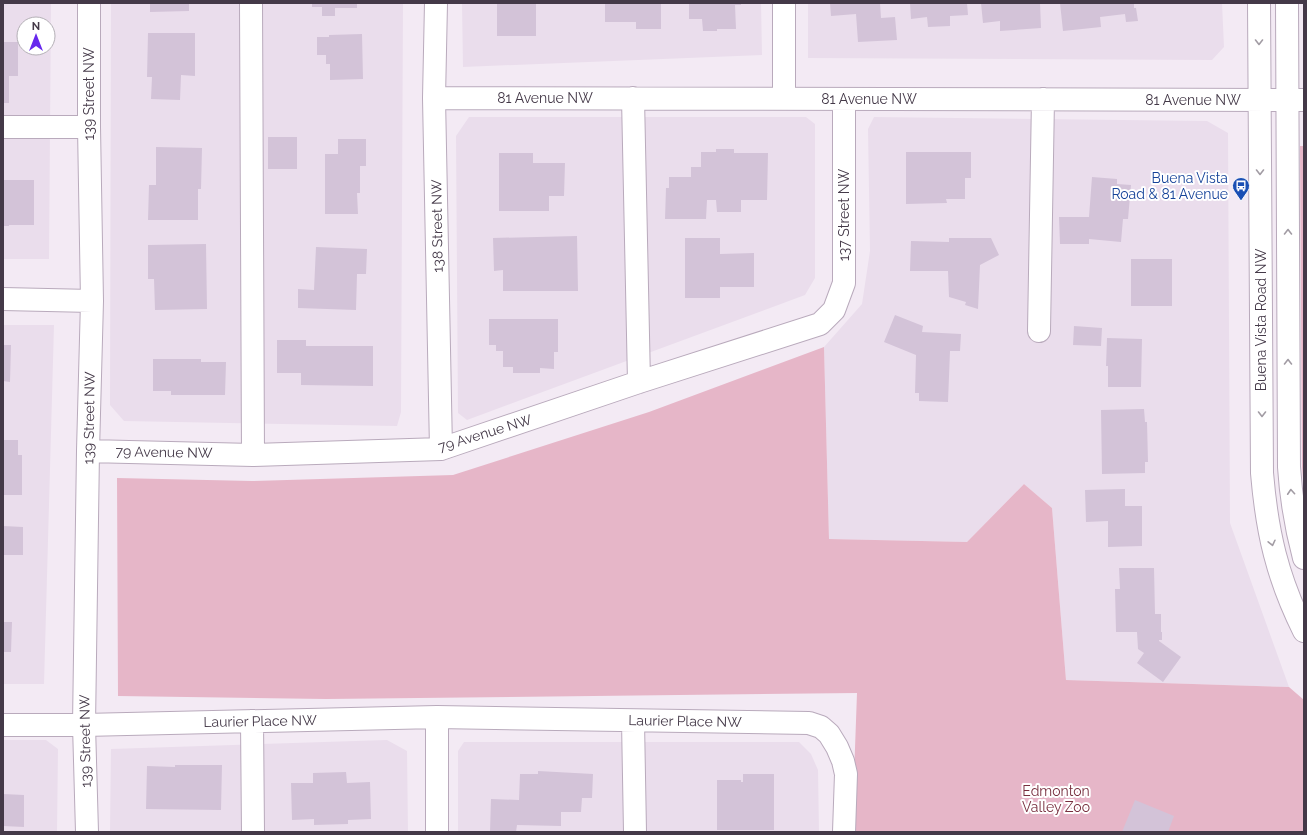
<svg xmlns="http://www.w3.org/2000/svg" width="1307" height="835" viewBox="0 0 1307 835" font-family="Raleway,sans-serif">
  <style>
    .residential { fill: #eaddec; fill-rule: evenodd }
    .green { fill: #e6b6c8 }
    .building { fill: #d3c3d8 }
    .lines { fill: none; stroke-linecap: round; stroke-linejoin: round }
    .minor-casing { stroke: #b9aabc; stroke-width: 24 }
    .minor { stroke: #fff; stroke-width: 22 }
    .oneway { stroke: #a29ca4 }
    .labels { text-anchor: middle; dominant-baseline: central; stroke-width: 4; stroke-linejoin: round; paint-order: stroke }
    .street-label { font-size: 14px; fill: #443948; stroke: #fff }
    .transit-label { font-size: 14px; fill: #164399; stroke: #fff; text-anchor: end }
    .park-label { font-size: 14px; fill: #772e3e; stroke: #fff }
  </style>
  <rect width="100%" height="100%" fill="#f3eaf4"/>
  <path class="residential" d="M3,3H51L49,259H3ZM24,24H48V48H24Z
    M111,3H403L401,412L397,426L124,421L110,405Z
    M462,3H761L762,55L463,67Z
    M808,3H1222L1224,47L1212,60L808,58Z
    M469,117H806L815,124V278L805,295L467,420L458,413L456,136Z
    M874,117L1207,121L1228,133L1230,523L1289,687L1066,680L1052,508L1024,484L967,542L829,539L824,347L862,304L870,251L868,129Z
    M3,325H54L44,684H3Z
    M3,740H46L58,749L57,832H3Z
    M387,740L407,751L408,832H110L111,749Z
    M464,742H799L811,754L818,770L819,832H458V751Z"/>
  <path class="green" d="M1300,146H1304V493L1302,467Z
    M824,347L829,539L967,542L1024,484L1052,508L1066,680L1289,687L1304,700V832H852L857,693L326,699L118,696L117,478L252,481L453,475L649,412Z"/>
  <path class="building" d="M150,3H189V11L150,12Z
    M312,3H357V8H335V16H322V7H312Z
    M497,3H536V36H497Z
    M605,3H661V29H636V22H605Z
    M689,3H741V5H735L736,29H717V31H703L702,19H689Z
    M830,3H880L881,18L895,17L897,40L858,42L856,14L831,16Z
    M910,3H967L968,15L950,16V26L928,27L927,17L911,19Z
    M981,3H1040L1041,28L1000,31V21L983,23Z
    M1060,3H1134V8H1136L1138,21L1126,22L1125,14L1100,17L1101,27L1063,31Z
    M148,33H195V76L181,75L180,100L151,99L152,77H147Z
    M362,34L363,79L330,80V64H326V55H317V37H329V35Z
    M3,42H18V76H9V103H3Z
    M268,137H297V169H268Z
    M338,139H366V166H360V193H357L358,214H325V154H338Z
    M156,147L202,148L201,189H198V220H148L149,185H156Z
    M716,149H734V153H768L767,200H741V212H717L716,200H707L706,219H665L666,188H669V177H691V167H701V152H716Z
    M906,152H971V178H965V199H946L947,203L906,204Z
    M499,153H533V163H565L564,196H549V211H499Z
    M1092,177L1117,179V184L1131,185L1128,219H1123L1121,242L1089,239V244H1060L1059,217H1089Z
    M3,180H34V225H9V226H3Z
    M577,236L578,291H503V270L494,271L493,238Z
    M685,238H720V254L754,253V287H720V298H685Z
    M949,238H991L999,255L980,265L978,309L965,305L966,302L949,297L948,271H910L911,241L949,242Z
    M206,244L207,309L155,310L154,279H148V245Z
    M316,247L367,249L366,274H357L356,310L298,308V289L314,290Z
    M1131,259H1172V306H1131Z
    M895,315L923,326L922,332L961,334L960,351H950L948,402L919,401V393H915L916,355L884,342Z
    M489,319H558V352H554V369L540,368V373H513V367H503V351H496V345H489Z
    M1074,326L1102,328L1101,346L1073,345Z
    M1107,338L1142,339L1141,387H1108V366H1106Z
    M277,340H306V346H373V386L301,385V373H277Z
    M3,345H11L10,382L3,381Z
    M153,359H201V362H226L225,395H171V391H153Z
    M1144,409L1145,422H1147L1148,462H1145V473L1102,474L1101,410Z
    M3,440H18V455H22V495H3Z
    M1125,489V506H1142V546L1108,547V521L1086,522L1085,490Z
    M3,526L23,527V555H3Z
    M1119,568H1154L1155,614H1161V632H1162V640H1159V641L1181,657L1163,682L1137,663L1144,653L1138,649L1137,632H1116L1115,589H1120Z
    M3,622H12L11,652H3Z
    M175,765H222L221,810L146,809L147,766L175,767Z
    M538,771L593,774L592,798H582L581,812H561V826L517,825L516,832H490L491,799L519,800L520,774H538Z
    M346,772L347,783L370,782L371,819L348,820V824L314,825V819L292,820L291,783H313V773Z
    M743,774H774V830H717V780H741V782H743Z
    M3,794L24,795V827L3,826Z
    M1135,800L1174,816L1168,832H1122Z"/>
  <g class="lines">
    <defs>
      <path id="minor" d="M251,3L253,455
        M436,3L434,98L441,449
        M784,3V99
        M1259,3L1262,473C1267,532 1277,577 1304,631
        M1287,3L1289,467C1291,498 1296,528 1304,558
        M434,98L1304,100
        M633,98L639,382
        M3,127H89
        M3,299L92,301
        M1039,331L1043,99
        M88,451L253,455L441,449L639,382L820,324L834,310L844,283V99
        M437,717V832
        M252,721L253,832
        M633,721L635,832
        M3,725H84L437,717L809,723L821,727L829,734L837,747L843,761L846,774L844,832
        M87,832L84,725L88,451L92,301L89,127V3"/>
    </defs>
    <use href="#minor" class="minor-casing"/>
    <use href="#minor" class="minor"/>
  </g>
  <defs><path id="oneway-chevron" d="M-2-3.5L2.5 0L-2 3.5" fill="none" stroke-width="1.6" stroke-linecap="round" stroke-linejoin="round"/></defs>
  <g class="oneway">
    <use href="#oneway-chevron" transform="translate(1259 42) rotate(90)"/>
    <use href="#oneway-chevron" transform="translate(1260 172) rotate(90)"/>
    <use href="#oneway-chevron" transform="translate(1288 232) rotate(-90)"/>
    <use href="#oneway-chevron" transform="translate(1288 362) rotate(-90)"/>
    <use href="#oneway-chevron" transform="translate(1262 414) rotate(90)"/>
    <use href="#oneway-chevron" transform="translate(1291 492) rotate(-94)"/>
    <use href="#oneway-chevron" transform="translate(1272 543) rotate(77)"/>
  </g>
  <defs>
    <symbol id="bus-pin" viewBox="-11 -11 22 30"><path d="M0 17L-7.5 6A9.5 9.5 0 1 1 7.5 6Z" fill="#1a4fb4" stroke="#fff"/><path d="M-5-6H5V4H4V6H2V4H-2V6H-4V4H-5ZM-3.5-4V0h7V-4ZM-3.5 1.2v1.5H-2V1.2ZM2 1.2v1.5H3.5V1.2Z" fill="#fff"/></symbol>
  </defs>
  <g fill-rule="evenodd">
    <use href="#bus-pin" x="1231" y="176" width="20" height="27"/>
  </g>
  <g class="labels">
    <g class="street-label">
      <text transform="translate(89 94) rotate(-90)">139 Street NW</text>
      <text x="545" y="98">81 Avenue NW</text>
      <text x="869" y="99">81 Avenue NW</text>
      <text x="1193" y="100">81 Avenue NW</text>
      <text transform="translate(844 215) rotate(-90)">137 Street NW</text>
      <text transform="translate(437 226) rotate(-91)">138 Street NW</text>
      <text transform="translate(1261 320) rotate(-90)">Buena Vista Road NW</text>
      <text transform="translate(89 418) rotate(-89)">139 Street NW</text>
      <text transform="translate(485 433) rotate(-17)">79 Avenue NW</text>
      <text transform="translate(164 452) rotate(1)">79 Avenue NW</text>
      <text transform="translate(260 721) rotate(-1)">Laurier Place NW</text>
      <text transform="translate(685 721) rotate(1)">Laurier Place NW</text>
      <text transform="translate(85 741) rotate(-91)">139 Street NW</text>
    </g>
    <g class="transit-label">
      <text x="1228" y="178">Buena Vista<tspan x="1228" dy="16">Road &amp; 81 Avenue</tspan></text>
    </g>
    <g class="park-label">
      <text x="1056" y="791">Edmonton<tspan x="1056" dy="16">Valley Zoo</tspan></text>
    </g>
  </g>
  <rect width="1307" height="835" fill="none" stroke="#443948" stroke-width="8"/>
  <g transform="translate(36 36)"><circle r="19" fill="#ffffff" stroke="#b4b0b6"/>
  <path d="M0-3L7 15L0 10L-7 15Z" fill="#6728ed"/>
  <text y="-6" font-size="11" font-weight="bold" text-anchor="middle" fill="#443948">N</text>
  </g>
</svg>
